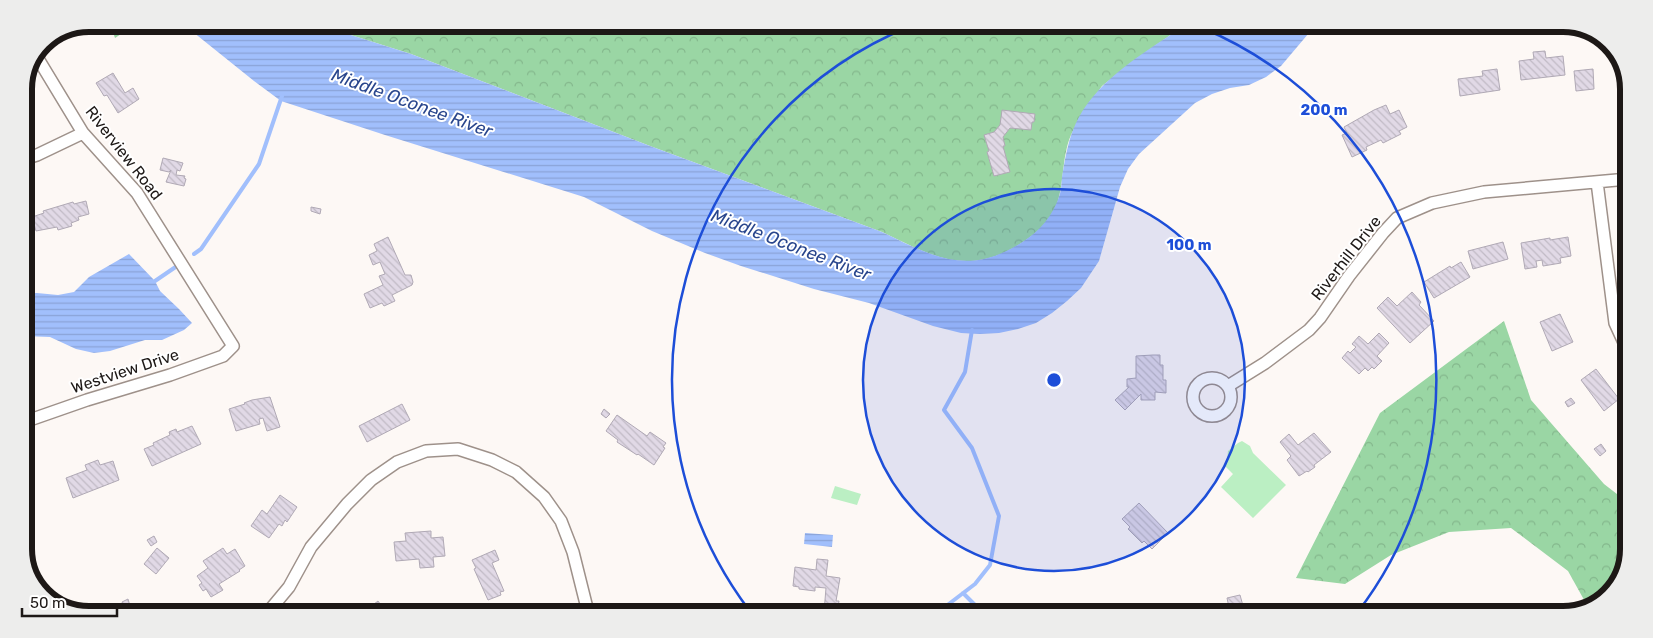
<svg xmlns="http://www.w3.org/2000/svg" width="1653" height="638" viewBox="0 0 1653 638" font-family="Rubik,sans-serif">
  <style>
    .forest { fill: url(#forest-crowns) }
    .park { fill: #bbefc3 }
    .water { fill: url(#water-rules) }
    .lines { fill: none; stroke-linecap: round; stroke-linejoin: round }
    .stream { stroke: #a1bffc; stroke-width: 4 }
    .building { fill: url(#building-back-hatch); stroke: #b0a9b5 }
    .street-casing { stroke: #9e918a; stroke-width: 14 }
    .street { stroke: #fff; stroke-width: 11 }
    .ring { fill: none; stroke: #1d4ed8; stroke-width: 2.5 }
    .labels { text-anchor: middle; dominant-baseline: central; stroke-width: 4; stroke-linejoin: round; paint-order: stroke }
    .street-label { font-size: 16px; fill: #1d1816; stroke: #fff }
    .water-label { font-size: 18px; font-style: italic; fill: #29468d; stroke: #fff }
    .rim { fill: none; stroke: #1d1816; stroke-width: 6 }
    .centre { fill: #1d4ed8; stroke: #fff; stroke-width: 2.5 }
    .ring-label { font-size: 15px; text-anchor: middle; font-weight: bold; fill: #1d4ed8; stroke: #fff; stroke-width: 4; stroke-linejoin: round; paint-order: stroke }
  </style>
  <defs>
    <pattern id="forest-crowns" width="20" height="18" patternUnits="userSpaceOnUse" patternTransform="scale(1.25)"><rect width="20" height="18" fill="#9ad6a4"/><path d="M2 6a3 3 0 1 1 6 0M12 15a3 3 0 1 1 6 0" fill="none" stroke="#84b78c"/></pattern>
    <pattern id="water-rules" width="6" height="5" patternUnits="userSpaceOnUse" patternTransform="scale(1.25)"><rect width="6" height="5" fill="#a1bffc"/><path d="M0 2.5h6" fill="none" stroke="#8aa3d7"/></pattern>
    <pattern id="building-back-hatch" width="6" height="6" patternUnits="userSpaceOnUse" patternTransform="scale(1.25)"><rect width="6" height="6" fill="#e1d9e6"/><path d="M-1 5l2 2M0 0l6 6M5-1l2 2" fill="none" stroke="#c1bac5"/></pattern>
  </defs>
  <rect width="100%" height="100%" fill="#fdf8f5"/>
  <path class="forest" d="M110,24H136L115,38Z
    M316,24L1183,26L1131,63L1102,86L1097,93C1088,106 1078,120 1071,135C1061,158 1065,186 1055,209C1048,224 1034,235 1020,244C967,277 932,256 882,232L650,146L411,54Z
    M1504,321L1531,400L1604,484L1626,501V570L1600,603L1588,607L1568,571L1511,528L1449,532L1391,555L1345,584L1296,578L1380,413Z"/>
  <path class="park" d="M1242,441L1250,446L1253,453L1286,485L1253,518L1221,487L1233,474L1224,465L1227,460L1228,451L1238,443Z
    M835,486L861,494L857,505L831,498Z"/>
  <path class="water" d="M183,24H316L411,54L650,146L882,232C932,256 967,277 1021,243C1040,231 1053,216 1060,194C1062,187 1061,179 1063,171C1066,153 1070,133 1079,117C1101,78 1142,54 1178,30L1183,26L1314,27L1281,66L1266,77L1249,85L1230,88L1212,94L1195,103L1139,154L1128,169L1120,187L1099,261L1081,288L1067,301L1052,313L1036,323L1018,329L999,333L980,334L961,333L933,326L869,303L814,289L741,266L705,253L652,231L584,197L385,135L281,101L254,81Z
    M129,254L155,281L160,291L179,309L192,323L184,330L162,340H145L110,351L94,353L76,349L50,337L24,336V293H37L58,295L74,292L89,277Z
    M805,533L833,535L832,547L804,544Z"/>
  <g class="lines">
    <path class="stream" d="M194,254L201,249L259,164L282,96
      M155,281L177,266
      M963,593L983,613
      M937,613L975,584L990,565L999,516L972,448L944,410L965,372L972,330"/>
  </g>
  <path class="building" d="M1545,51L1546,58L1563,56L1565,75L1521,80L1519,61L1534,59L1533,52Z
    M1497,69L1500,90L1460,96L1458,79L1483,76L1482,71Z
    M1593,69L1594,89L1576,91L1574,71Z
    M113,73L125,93L133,88L139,99L118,113L107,95L104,96L96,83Z
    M1386,105L1390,114L1399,110L1407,127L1399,131L1401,134L1383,143L1381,140L1366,147L1367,150L1352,157L1342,135L1347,133L1344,127L1374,110Z
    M1002,110L1035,114L1034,122H1032L1031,130L1010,128L1003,137L1005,146H1003L1010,172L994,176L987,152L989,151L984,135L994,132L1000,125Z
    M163,158L183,163L180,171L177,170L176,175L185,176L184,178L186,179L184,186L166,182L171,170L169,172L160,170Z
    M86,201L89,214L78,217L79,220L71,223L72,226L58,230L57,227L36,231L32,217L44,213L43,211L73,202L74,204Z
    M311,207L321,209L320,214L311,211Z
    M388,237L405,275H411L413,282L412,285L392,295L395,301L384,306L382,303L370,308L364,294L383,285L379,276L385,274L380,262L373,265L369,255L377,251L374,244Z
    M1568,237L1571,256L1560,258L1561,263L1543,266L1542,260L1536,261L1537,267L1525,269L1521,243L1550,238V240Z
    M1503,242L1508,259L1473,269L1468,251Z
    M1461,262L1470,277L1434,298L1424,282L1450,266L1451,268Z
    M1412,292L1421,302L1419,305L1434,321L1410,343L1377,308L1388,297L1397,306Z
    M1560,314L1573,342L1552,351L1540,322Z
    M1379,333L1389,343L1377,356L1382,361L1374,369L1372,367L1368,371L1365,368L1359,374L1342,358L1348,351L1350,353L1356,347L1352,344L1359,336L1368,344Z
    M1153,355H1160V365H1163V380H1166V393L1155,392V400H1141V394L1125,410L1115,400L1129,387H1127V379L1136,378V356Z
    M1596,369L1619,399L1604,411L1581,380Z
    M270,397L280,427L267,431L263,418L259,419L260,424L236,431L229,409L245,404L244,403L252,400Z
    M1571,398L1575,403L1568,407L1565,402Z
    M402,404L410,420L367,442L359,426Z
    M604,409L610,414L606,418L601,414Z
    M617,415L647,436L650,432L666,443L663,447L665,448L654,465L638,454L637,455L617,442L618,440L606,431Z
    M192,426L201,444L152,466L144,449L154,445L153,443L170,435L169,432L176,429L177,432Z
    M1314,433L1331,452L1314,465L1315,467L1308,472L1307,471L1299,476L1287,460L1291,456L1280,442L1289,434L1298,445Z
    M1601,444L1606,451L1600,456L1594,449Z
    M98,460L100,465L113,461L119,480L73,498L66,478L87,470L85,465Z
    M280,495L297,507L287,522L285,520L282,526L279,524L269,538L251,526L262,510L267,514Z
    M1139,503L1168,533L1152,549L1144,541L1142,543L1128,529L1130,527L1122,519Z
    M24,509L32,518L24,524Z
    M431,531V538L443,537L445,556L433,557L434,567L420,568L419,559L396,561L394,542L406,541L405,533Z
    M154,536L157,542L151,546L147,540Z
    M157,548L169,558L156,574L144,564Z
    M223,548L227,554L235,549L245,566L239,570L240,571L219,584L223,590L211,597L206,589L203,591L199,585L202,583L197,576L208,568L203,561Z
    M495,550L499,560L492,563L504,591L500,592L501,595L488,600L474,569L476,568L472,560Z
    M817,559L828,560L826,576L840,578L836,601H839L837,612H824L826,588L815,587V591L799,589V587L793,586L795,567L816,570Z
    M1240,595L1245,613H1229L1230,612L1227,598Z
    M128,599L130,606L124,608L122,602Z
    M378,601L385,611H365Z"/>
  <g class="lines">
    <defs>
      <path id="street" d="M24,159L37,155L83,133
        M1597,182L1615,323L1627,349
        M1193 397a19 19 0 1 1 38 0a19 19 0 1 1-38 0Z
        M1228,386L1265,363L1309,330L1320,318L1349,276L1383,233L1397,218L1432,203L1484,192L1628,179
        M24,422L87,400L170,375L223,356L233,346L137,193L83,133L37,57
        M269,611L289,587L311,547L347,504L371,480L397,462L426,451L458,449L492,460L516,472L544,497L561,521L573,552L588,612"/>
    </defs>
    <use href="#street" class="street-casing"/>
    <use href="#street" class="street"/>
  </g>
  <circle cx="1054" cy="380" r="191" fill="#1d4ed8" fill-opacity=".12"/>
  <g class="ring">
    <circle cx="1054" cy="380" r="191"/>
    <path d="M749 610A382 382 0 0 1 911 26M1200 27A382 382 0 0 1 1357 613"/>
  </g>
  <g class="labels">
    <g class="street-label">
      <text transform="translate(124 153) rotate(52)">Riverview Road</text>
      <text transform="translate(1346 258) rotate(-52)">Riverhill Drive</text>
      <text transform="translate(125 371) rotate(-18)">Westview Drive</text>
    </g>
    <g class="water-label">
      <text transform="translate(412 103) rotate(20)">Middle Oconee River</text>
      <text transform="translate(791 245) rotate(21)">Middle Oconee River</text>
    </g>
  </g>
  <path d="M0 0H1653V638H0ZM89 32H1563A57 57 0 0 1 1620 89V549A57 57 0 0 1 1563 606H89A57 57 0 0 1 32 549V89A57 57 0 0 1 89 32Z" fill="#ededec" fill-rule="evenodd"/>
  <path class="rim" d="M89 32H1563A57 57 0 0 1 1620 89V549A57 57 0 0 1 1563 606H89A57 57 0 0 1 32 549V89A57 57 0 0 1 89 32Z"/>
  <circle cx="1054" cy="380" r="8" class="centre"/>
  <g class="ring-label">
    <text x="1324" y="115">200 m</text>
    <text x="1189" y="250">100 m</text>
  </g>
  <path d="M22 608v8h95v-8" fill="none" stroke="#1d1816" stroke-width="2.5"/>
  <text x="30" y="608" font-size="15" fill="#1d1816" stroke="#ffffff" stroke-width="4" paint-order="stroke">50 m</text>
</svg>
